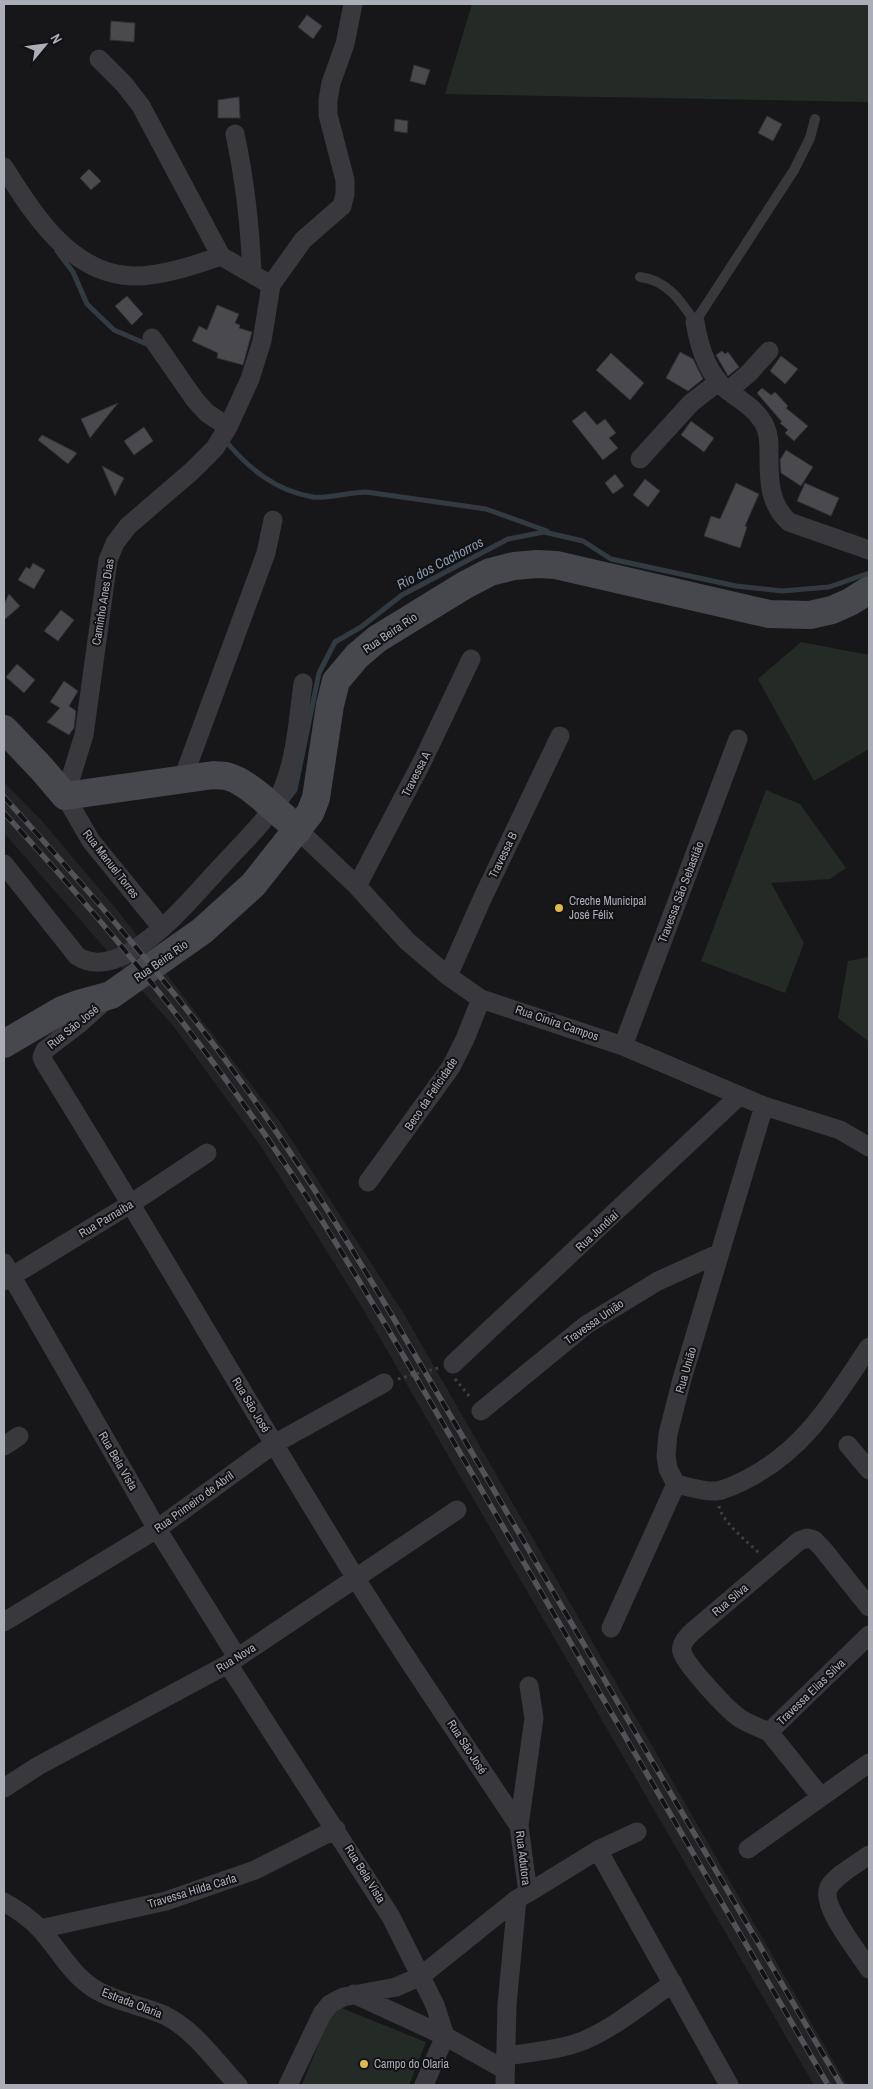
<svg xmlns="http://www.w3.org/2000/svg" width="873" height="2089" viewBox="0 0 873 2089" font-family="'Archivo Narrow',sans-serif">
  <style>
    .built { fill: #232326 }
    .green { fill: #242a25 }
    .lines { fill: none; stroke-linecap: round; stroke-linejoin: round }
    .stream { stroke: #333b42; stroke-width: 5 }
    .building { fill: #49494e; stroke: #323135 }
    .path { stroke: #3f4044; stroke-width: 3; stroke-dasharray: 2.5 4; stroke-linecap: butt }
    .lane { stroke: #39393d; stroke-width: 10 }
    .street { stroke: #39393d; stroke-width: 19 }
    .secondary { stroke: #47484d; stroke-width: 28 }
    .rail-casing { stroke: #525358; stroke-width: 5.5 }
    .rail { stroke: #121214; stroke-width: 4; stroke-dasharray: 11; stroke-linecap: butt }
    .poi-dot { fill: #e0ba48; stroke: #121214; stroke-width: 2 }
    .labels { text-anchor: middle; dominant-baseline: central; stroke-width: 4; stroke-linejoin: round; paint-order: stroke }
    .street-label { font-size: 12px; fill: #abadb7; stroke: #121214 }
    .poi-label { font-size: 12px; fill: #abadb7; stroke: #121214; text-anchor: start }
    .water-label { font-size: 14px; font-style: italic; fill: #8598af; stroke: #121214 }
  </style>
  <rect width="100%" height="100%" fill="#171719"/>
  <path class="built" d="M4,782L42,821L118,911L280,1122L404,1314L847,2085H814L363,1309L260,1145L174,1027L4,833Z"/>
  <path class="green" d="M472,4H869V99L867,102L445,94Z
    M801,642L869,655V749L814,781L758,679Z
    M766,790L800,804L846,868L830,879L771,883L804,943L785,993L701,961Z
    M869,957V1042L838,1018L848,961Z
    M334,2005L426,2042L409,2085H302Z"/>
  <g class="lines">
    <path class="stream" d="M57,251L73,272L87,304L114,330L149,345
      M224,439C247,467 275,491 313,497C323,499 352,492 366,492L486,509L547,531
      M285,803L295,790L319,673L335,642L361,627L402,595L508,539L544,532L583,541L611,559L736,586L782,591L829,587L869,573"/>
  </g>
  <path class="building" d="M307,15L322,26L313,39L298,27Z
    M111,21L135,23L134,42L110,40Z
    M414,65L430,70L425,85L410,81Z
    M239,97L240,118H218V100Z
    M767,116L782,124L773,141L758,133Z
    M395,119L408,121L407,133L394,131Z
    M89,169L101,181L91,190L80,178Z
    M127,296L143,314L132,325L115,306Z
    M217,305L239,314L235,323L240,325L239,328L252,332L243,365L217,358L218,353L192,341L199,326L207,330Z
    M722,351L725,354L728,352L739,367L728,376L716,355Z
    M680,352L693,359L703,379L688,391L666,378Z
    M611,353L644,383L630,400L596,370Z
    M781,356L798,369L785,384L770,371Z
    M762,388L771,395L775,392L788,406L786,408L808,426L794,441L785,433L788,430L780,423L782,422L757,393Z
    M118,403L90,438L81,419Z
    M585,411L597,425L605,419L616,433L609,438L618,448L603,460L572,421Z
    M691,421L714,438L704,452L681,435Z
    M144,427L153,441L134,455L124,441Z
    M42,435L77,453L68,464L38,440Z
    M786,450L813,467L801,486L781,473L780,460Z
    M102,466L124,478L115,496Z
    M615,474L624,486L613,494L605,483Z
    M645,479L660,491L648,507L633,495Z
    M736,483L759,494L745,526L747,527L740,548L704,536L711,516L720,519Z
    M805,483L839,498L831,516L797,501Z
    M33,563L45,570L34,589L18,580L26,567L30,569Z
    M9,594L20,606L4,620V604Z
    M61,610L74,620L58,641L44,631Z
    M17,664L35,680L24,693L6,677Z
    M64,681L78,691L69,706L76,711L74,728L69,735L47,722L60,708L50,702Z"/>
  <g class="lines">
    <path class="path" d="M398,1379L438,1368
      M455,1379L470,1397
      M719,1506C721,1521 749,1543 760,1554"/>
    <path class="lane" d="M640,277C667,280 681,301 695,322L794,170L810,138L815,119"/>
    <path class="street" d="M99,59L124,84L141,106L221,256
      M235,134C245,180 250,226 252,273
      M4,167C32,213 71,274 132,276C159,277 195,265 221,256L271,285L262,341L250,379L228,427L215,448L192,471L128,526L115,543L108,560L84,735L65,796L91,841L162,928
      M271,285L303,240L342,206L345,194V180L328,115V100L331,83L345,44L353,4
      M695,322C699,346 707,374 727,390C741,401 757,409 765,426C769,434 769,443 769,452C769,478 768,503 789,522L869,550
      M152,338L195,400L207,413L228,427
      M728,391L749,373L769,351
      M640,459L691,403L718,382
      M182,781L266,553L273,520
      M298,830L357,886L407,941L448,976L481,999L623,1046L764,1106L840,1130L869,1147
      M4,864L77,956C94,967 113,962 130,952C168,929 197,892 227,860C244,842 269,818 280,795C296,761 298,720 303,683
      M357,886L423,760L471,659
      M448,976L483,897L560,736
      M109,997L79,1024L45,1050L42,1057L44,1062C150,1232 249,1406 355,1577C407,1661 464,1743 519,1826
      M623,1046L738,739
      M368,1182L451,1067L465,1039L481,999
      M4,1263L157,1529L237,1657
      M4,1281L132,1203L207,1153
      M453,1364L739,1096
      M481,1411L586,1325L658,1281L720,1253
      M848,1445L869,1470
      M4,1446L19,1436
      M676,1484L668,1469L666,1456L668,1434L682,1379L764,1106
      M676,1484C689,1487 704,1492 717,1491C728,1489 739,1483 749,1478C806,1448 834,1399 869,1347
      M4,1622L157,1529L274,1444L384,1383
      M611,1628L676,1484
      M228,1664L391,1917L435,2005L445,2036
      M769,1732C760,1728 749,1724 741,1719C728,1711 686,1665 682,1652C680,1644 687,1637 692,1632L799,1541L807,1538L814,1540L822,1548L869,1607
      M4,1788L38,1766L228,1664L457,1510
      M821,1797L769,1732L869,1635
      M748,1849L869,1763
      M598,1850L729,2085
      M869,1855C857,1864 837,1874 829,1887C819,1904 859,1953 869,1969
      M528,1893L598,1850L637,1832
      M4,1902C17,1909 29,1917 40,1929C58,1948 70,1973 93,1988C115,2002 141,2005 164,2015C194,2029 216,2062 238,2085
      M40,1929L166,1901L255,1870L336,1829
      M354,1994L445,2036L505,2070
      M506,2056C532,2052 561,2050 585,2040C617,2026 645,2002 673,1983
      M288,2085L322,2014L330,2004L343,1997L396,1987L421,1976L517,1899
      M424,2085L445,2036
      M505,2085L507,2005L517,1899L528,1893L519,1826L534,1718L529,1686"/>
    <path class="secondary" d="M4,729L42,769L65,796L214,775C219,776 225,775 229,777C249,782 282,816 298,830
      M4,1044L62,1010L78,1004L111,995L202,931L253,885L310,813L316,798L330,705L336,681L357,656L377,639L465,585L490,572L514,566L537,564L556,565L769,614L810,615L832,610L850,602L869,590"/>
    <defs>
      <path id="rail" d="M4,797C88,890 172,985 245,1087C299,1162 347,1240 394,1319L841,2085
        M4,813C107,924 203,1041 287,1167C322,1218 353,1271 385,1324L828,2085"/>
    </defs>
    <use href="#rail" class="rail-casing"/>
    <use href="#rail" class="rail"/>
  </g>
  <g class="poi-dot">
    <circle cx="559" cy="908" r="5"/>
    <circle cx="364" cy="2064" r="5"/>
  </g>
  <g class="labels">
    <g class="street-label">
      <text transform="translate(103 602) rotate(-81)">Caminho Anes Dias</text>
      <text transform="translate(390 633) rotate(-34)">Rua Beira Rio</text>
      <text transform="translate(416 774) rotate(-63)">Travessa A</text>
      <text transform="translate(503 855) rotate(-64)">Travessa B</text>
      <text transform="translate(111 864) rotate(52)">Rua Manuel Torres</text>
      <text transform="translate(681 892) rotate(-69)">Travessa São Sebastião</text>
      <text transform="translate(161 961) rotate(-35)">Rua Beira Rio</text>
      <text transform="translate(557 1023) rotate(19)">Rua Cinira Campos</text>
      <text transform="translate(73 1027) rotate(-39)">Rua São José</text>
      <text transform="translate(431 1094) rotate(-56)">Beco da Felicidade</text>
      <text transform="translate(106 1219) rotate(-31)">Rua Parnaíba</text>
      <text transform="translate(597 1231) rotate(-43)">Rua Jundiaí</text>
      <text transform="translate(594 1322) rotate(-35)">Travessa União</text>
      <text transform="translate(686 1370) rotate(-74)">Rua União</text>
      <text transform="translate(251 1405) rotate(59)">Rua São José</text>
      <text transform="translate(118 1461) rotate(60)">Rua Bela Vista</text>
      <text transform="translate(194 1502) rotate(-36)">Rua Primeiro de Abril</text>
      <text transform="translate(730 1600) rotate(-40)">Rua Silva</text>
      <text transform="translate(236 1658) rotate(-32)">Rua Nova</text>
      <text transform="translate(811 1692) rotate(-44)">Travessa Elias Silva</text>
      <text transform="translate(467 1747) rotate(57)">Rua São José</text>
      <text transform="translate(523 1858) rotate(83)">Rua Adutora</text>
      <text transform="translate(365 1874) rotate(58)">Rua Bela Vista</text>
      <text transform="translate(192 1891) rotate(-17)">Travessa Hilda Carla</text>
      <text transform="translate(132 2003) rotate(21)">Estrada Olaria</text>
    </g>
    <g class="poi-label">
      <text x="569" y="901">Creche Municipal<tspan x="569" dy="14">José Félix</tspan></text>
      <text x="374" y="2064">Campo do Olaria</text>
    </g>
    <g class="water-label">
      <text transform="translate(440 563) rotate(-28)">Rio dos Cachorros</text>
    </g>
  </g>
  <rect width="873" height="2089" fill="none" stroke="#abadb7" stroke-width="10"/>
  <g transform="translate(45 45) rotate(61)" stroke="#121214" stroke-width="4" paint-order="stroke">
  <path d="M0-4L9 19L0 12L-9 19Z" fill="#abadb7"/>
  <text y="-8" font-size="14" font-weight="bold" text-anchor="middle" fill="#abadb7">N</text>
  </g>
</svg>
